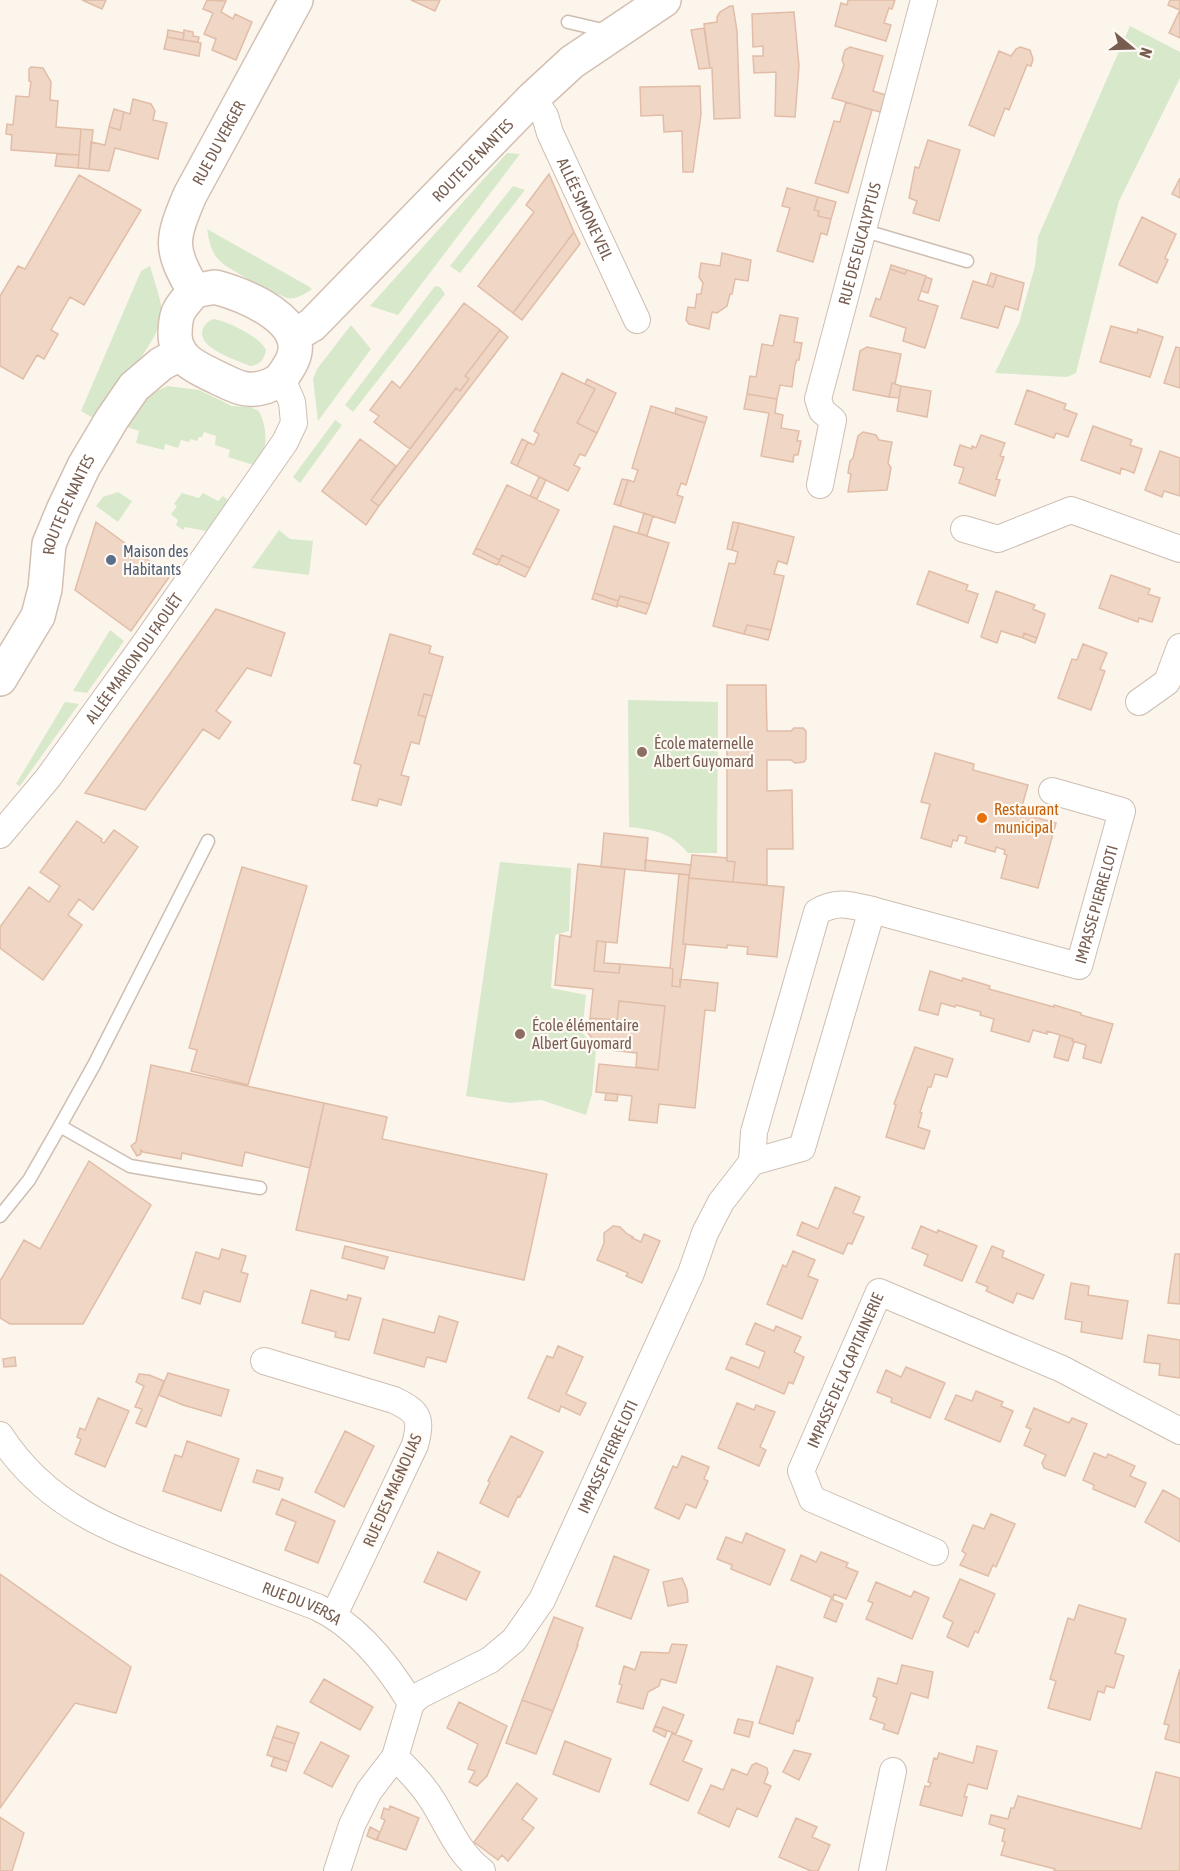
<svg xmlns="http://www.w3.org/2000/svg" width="1180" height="1871" viewBox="0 0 1180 1871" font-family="'Asap Condensed',sans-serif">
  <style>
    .green { fill: #d7e9ca }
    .building { fill: #efd6c5; stroke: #e1bda7; stroke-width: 1.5 }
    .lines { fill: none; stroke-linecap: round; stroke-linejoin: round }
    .service-casing { stroke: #cebeb2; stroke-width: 15 }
    .minor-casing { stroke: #cebeb2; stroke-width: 28 }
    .secondary-casing { stroke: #d3c0b2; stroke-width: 36 }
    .service { stroke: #fff; stroke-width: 12 }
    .minor { stroke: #fff; stroke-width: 26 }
    .secondary { stroke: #fff; stroke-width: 33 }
    .service-dot { fill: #5c6f8a; stroke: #fef9f3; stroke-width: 2 }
    .education-dot { fill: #8d6e63; stroke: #fef9f3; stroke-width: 2 }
    .food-dot { fill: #e8710a; stroke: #fef9f3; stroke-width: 2 }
    .labels { text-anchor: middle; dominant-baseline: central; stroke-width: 4.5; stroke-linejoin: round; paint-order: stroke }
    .street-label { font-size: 16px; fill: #765d50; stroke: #fef9f3 }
    .service-label { font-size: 16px; fill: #4e5e75; stroke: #fef9f3; text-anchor: start }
    .education-label { font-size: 16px; fill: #785e54; stroke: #fef9f3; text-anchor: start }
    .food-label { font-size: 16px; fill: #c56008; stroke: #fef9f3; text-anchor: start }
  </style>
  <rect width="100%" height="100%" fill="#fcf5ec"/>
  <path class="green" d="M1130,26L1180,52V78L1119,201L1076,373L1067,377L995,373L1019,323L1035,266L1038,237Z
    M507,153L520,154L398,315L370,306Z
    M513,186L525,190L460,273L450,266Z
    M207,229L308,286L312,289C305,294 296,300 287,298C277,295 228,269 221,262C211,253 209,241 207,229Z
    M150,266C153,277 162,302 162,312C162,340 111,395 93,418L81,411L141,271Z
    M435,286L440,287L445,294L353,412L345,405Z
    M213,319C227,321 261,337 266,350C264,360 260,365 250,366C237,360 203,350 202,334C202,326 207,322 213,319Z
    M351,325L371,349L318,421L313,379L317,369Z
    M167,386L199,390L232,406L250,407L259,411C268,430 268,448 257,466L228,457L230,450L215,445L216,436L204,432L202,437H199L197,441L191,439L189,442L181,440L178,448L165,444L164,450L136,443L139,431L124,426C136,408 146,396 167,386Z
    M335,420L342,425L300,483L293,477Z
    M118,492L132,501L118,522L96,506L103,497Z
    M182,493L199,498L203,493L218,501L223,496L232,503L211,532L185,527L183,530L176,525L178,520L171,514L177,506L174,504Z
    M279,530L290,539L313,541L309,575L252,568Z
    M110,630L124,641L87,693L73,691Z
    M628,700L718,702L717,853H688C670,832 655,830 629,827Z
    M65,702L79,704L20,786L16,784Z
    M500,862L571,868L569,931L555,935L551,988L586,995L582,1032L596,1050L592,1094L586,1115L541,1100L510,1103L466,1096Z"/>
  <path class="building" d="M82,0H106L102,9Z
    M207,0L226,1L221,12L233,19L235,14L252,22L236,60L212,50L216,39L204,34L213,13L203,9Z
    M411,0H440L435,11Z
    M848,0H895L892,9L889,8L884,23L891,25L886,41L835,26L841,3L847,5Z
    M1170,0H1180V38L1169,33L1180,10L1168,5Z
    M730,6H733L737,31L740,118L714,119L712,68H710L704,24L717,22V17L720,12Z
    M794,12L799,66L795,117L775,116L776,72L754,73L753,56H763V46L753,47L752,14Z
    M704,28L710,68L699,69L691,30Z
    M168,30L184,33L183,40L167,37Z
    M184,30L193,32V36L199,37L198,42L183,40Z
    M167,37L201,43L199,56L164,49Z
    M850,47L883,56L873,91L886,95L880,112L832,98L844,65L842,60L845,50Z
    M1020,47L1030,50L1033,59L1031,66L1027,65L1009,110L1005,108L994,136L969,125L999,51L1011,56L1016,49Z
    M31,67L43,68L51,82L50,100L58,101L56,127L81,129L79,155L11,150L12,135L6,134L7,124L13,125L16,96L29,97L31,82L29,81V69Z
    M700,86L701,114L693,172H683L682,131L664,132L663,115L641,116L640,87Z
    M133,99L151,104L155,111L153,120L167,123L158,159L115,148L109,171L89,169L91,142L105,145L109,127L120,130L124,112L130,114Z
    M846,102L872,110L848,193L815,183L834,121L840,122Z
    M114,109L124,112L120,130L109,127Z
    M81,129L93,130L89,169L78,168Z
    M928,140L960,150L939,221L913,213L917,201L909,198L915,167L919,168Z
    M57,154L79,155L78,168L55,166Z
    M549,174L574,232L513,313L478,286L534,212L526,205Z
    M79,175L141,210L84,305L70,297L51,330L58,334L44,359L37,355L23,379L0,366V296L18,266L25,269Z
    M1180,178V198L1172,194Z
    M787,188L818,197L814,210L819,211L818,216L831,219L827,235L821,233L813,262L777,251L790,208L782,206Z
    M818,197L836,202L831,219L818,216L819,211L814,210Z
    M1142,217L1176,234L1165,258L1168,260L1157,283L1119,265Z
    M574,232L580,244L522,320L513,313Z
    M722,253L751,260L748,281L735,279L732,294H730L727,306L717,313L712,312L709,329L689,324L686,320L688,307L695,308L697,294H701L703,283L699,277L701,263L720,266Z
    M891,265L907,270L905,274L890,269Z
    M890,269L905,274L907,270L926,276L918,300L938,306L925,348L903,341L906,328L870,316L876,298L880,300Z
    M991,273L997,275L993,287L987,285Z
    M997,275L1024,283L1018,310L1005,306L998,328L961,318L973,281L993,287Z
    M926,277L932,279L928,293L921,291Z
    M464,303L500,330L465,376L469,379L460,391L456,388L410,449L374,422L379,416L370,410L392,381L400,388Z
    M780,315L798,318L794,342L802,343L799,360H797L795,365L792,387L780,385L777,399L747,394L750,376L756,377L762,344L773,346Z
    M1111,326L1137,333L1138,329L1163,337L1150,377L1100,362Z
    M500,330L508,337L379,506L371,500L456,388L460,391L469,379L465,376Z
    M867,347L901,354L895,384L892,383L889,397L853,390L860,351Z
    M1176,347L1180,348V388L1164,383Z
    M562,373L595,389L577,423L597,433L585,456L580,454L574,465L580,468L568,491L517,466L528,442L534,445L539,434L534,431Z
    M587,379L616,393L597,433L577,423L595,389L585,384Z
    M892,383L901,386L899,398L889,397Z
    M901,386L931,391L927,417L897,411Z
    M1027,390L1066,404L1064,409L1077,414L1068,437L1056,433L1054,438L1015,424Z
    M747,394L777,399L775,413L783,415L781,428L799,431L797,441H801L798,455H794L793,462L761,456L769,413L744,409Z
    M651,406L705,423L686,485L681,483L677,495L683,497L675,523L620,506L628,480L634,482L638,470L632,468Z
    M676,408L707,417L705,423L675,414Z
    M1093,426L1132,440L1130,445L1142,449L1134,473L1121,468L1120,474L1081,460Z
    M863,432L876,435L879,440L892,442L888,463L891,468L887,490L848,492L851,474L848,473L850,461L853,458L858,436Z
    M981,435L1005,443L1000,456L1004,457L996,479L1000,480L995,496L959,483L964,468L954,465L960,445L972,449V446L976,448Z
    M360,439L396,466L371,500L379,506L366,525L322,491Z
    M522,439L528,442L517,466L511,463Z
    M1160,451L1180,458V496L1164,491L1162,497L1145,490Z
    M539,477L546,480L537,499L530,496Z
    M622,479L628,480L620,506L614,504Z
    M507,485L559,510L530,568L502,555L500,560L476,548Z
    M644,513L653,516L647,536L638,533Z
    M96,522L170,576L131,631L75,590Z
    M733,522L739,523L732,550L727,549Z
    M739,523L794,537L787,564L778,561L774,574L784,576L771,630L747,625L744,634L713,626L729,563L735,564L738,552L732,550Z
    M614,526L669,543L650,604L620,596L618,601L594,593Z
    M476,548L500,560L497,565L473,554Z
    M502,555L530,568L525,577L498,564Z
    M929,571L968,585L966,590L978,594L968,623L917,604Z
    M1111,575L1150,589L1148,594L1160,598L1152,622L1139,618L1138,622L1099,608Z
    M996,591L1035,605L1033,609L1045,614L1037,638L1024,633L1023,638L1001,631L997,643L981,637Z
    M594,593L618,601L617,607L592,599Z
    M620,596L650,604L646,614L617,605Z
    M216,609L285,633L271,676L247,668L216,711L231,722L219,739L203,729L145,810L85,793Z
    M747,625L771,630L768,640L744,634Z
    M1024,633L1037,638L1035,643L1023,638Z
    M390,634L431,646L429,653L443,657L432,696L424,694L418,715L426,717L419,744L411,742L401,775L409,777L401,805L379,799L377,806L352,800L361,765L354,763Z
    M1083,644L1107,653L1100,669L1105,671L1091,710L1058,698L1072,659L1077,660Z
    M727,685H766L767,731H791L794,728H803L806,731V759L804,762L795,763L791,760H767V791L792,790L793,849H767V885L733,882L735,862L727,861Z
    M424,694L432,696L426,717L418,715Z
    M935,753L974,764L973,770L1028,785L1020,813L1056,823L1038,888L1001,878L1007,855L1004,854L1005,850L996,847L995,852L965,843L967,837L959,835L957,841L953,840L951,847L921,838L930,804L921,802Z
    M77,821L102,839L101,841L104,843L114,830L138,847L93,910L79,899L68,915L82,925L43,980L0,948V927L29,887L49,902L60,886L40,872Z
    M604,833L648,838L645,871L601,867Z
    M692,855L727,858V861L735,862L733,882L689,878Z
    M645,860L691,865L689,875L645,871Z
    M578,864L625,869L617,943L597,941L594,971L619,973L620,964L670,968L673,969L672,986L680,987V979L718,983L715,1011L705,1010L695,1108L659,1104L657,1123L629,1120L632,1096L596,1092L599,1064L658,1070L665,1006L619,1001L617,1020L590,1018L593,989L555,985L560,935L571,937Z
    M242,867L307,886L248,1085L191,1071L197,1050L189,1048Z
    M679,874L689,875L683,944H686L680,987L672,986L673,969L670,968Z
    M689,878L784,887L777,957L747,954L748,947L727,945V948L683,944Z
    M597,941L606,942L604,963L620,964L619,973L594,971Z
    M930,971L962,981L963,978L990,986L989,989L1054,1007V1005L1081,1013V1015L1113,1024L1101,1063L1083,1058L1086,1045L1072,1041L1073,1039L1047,1031V1034L1033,1030L1029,1042L991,1031L994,1019L980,1015L981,1012L956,1005L955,1007L941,1003L938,1015L919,1010Z
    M619,1001L665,1006L658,1070L636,1067L637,1053L601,1049L588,1033L590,1018L617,1020Z
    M1060,1035L1073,1039L1072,1041L1074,1042L1068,1061L1054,1057Z
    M915,1047L953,1059L947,1077L935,1074L931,1087H928L920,1112L922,1113L918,1127L930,1131L924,1149L886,1137L896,1105L894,1104Z
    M151,1065L324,1103L310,1168L245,1152L242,1166L182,1153L181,1159L143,1152L141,1150V1154L137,1156L131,1146L136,1142Z
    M606,1093L618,1094L617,1101L605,1100Z
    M324,1103L387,1117L382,1139L547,1174L524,1280L296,1230Z
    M89,1161L151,1205L83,1324H10L0,1318V1281L24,1240L40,1249Z
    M835,1187L860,1197L853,1213L864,1217L852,1244L848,1243L843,1254L797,1235L802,1222L818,1229Z
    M613,1226L620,1227L627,1234L633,1237L632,1238L641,1242L644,1234L660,1241L642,1283L626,1276L628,1273L597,1260L604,1243V1233Z
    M921,1226L937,1233L938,1230L977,1246L962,1281L924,1265L928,1255L912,1248Z
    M345,1246L388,1257L384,1269L342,1258Z
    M992,1246L1004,1251L1002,1257L1044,1275L1033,1299L1017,1293L1013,1303L986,1291L988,1287L976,1282Z
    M222,1249L246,1256L241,1272L248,1274L240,1302L204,1291L200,1304L182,1298L196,1252L219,1259Z
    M793,1251L815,1260L808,1276L818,1280L802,1319L767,1304L783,1265L786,1267Z
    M1175,1254H1180V1304L1168,1303Z
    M1071,1283L1089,1286L1088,1295L1128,1301L1122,1339L1081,1332L1082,1322L1065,1319Z
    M311,1290L347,1300L348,1295L361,1298L349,1340L335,1337L336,1332L302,1323Z
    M439,1316L458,1322L446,1362L427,1357L424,1367L374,1353L383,1319L434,1333Z
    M755,1323L774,1331L776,1326L801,1337L794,1352L804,1357L793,1384L789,1382L784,1394L726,1369L731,1357L759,1368L765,1352L746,1344Z
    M1148,1335L1180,1340V1378L1159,1375L1160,1364L1144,1362Z
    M558,1346L583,1357L566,1394L586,1403L580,1415L561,1406L559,1412L528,1398L547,1356L553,1358Z
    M15,1357L16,1366L4,1367L3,1359Z
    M906,1367L945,1383L930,1418L891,1402L892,1398L877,1392L886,1370L901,1377Z
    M168,1373L229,1390L221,1416L183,1405L159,1395Z
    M139,1374L149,1375L164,1381L146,1427L136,1423L142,1409L135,1407L144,1386L136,1382Z
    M976,1391L1003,1402L1001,1406L1013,1411L1000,1442L945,1419L956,1395L972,1401Z
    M98,1398L129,1411L105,1467L75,1454L81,1439L77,1437L80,1428L85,1430Z
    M737,1403L754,1410L756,1405L775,1412L760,1447L766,1450L759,1466L718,1448Z
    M1034,1408L1069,1423L1072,1418L1087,1424L1065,1476L1044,1468L1042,1463L1046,1455L1024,1445L1031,1429L1026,1427Z
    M345,1431L374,1446L344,1507L315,1492Z
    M511,1436L543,1452L520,1497L518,1496L508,1517L480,1503L490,1482L488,1481Z
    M187,1441L239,1459L221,1511L163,1491L175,1455L182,1457Z
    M1094,1453L1106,1458L1108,1454L1135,1466L1130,1476L1146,1483L1135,1507L1093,1489L1094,1485L1083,1480Z
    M682,1456L709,1467L704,1479L708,1481L696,1508L686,1504L679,1519L655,1508L673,1466L677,1468Z
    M257,1470L283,1478L279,1490L253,1482Z
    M1163,1490L1180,1499V1542L1145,1522Z
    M282,1499L335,1521L318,1563L285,1550L296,1522L276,1514Z
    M991,1514L1015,1524L996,1567L993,1565L988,1576L960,1565L966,1554L962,1551L973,1525L984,1529Z
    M746,1533L785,1550L770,1585L731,1569L732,1565L717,1559L726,1537L742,1543Z
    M438,1552L480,1572L466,1600L424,1582Z
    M821,1552L848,1563L846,1567L858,1572L846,1599L834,1594L833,1598L791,1580L801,1555L816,1562Z
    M614,1556L649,1570L631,1619L596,1606Z
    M0,1574L131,1667L116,1713L75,1703L0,1808Z
    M682,1578L687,1590L688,1602L668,1606L663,1582Z
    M960,1579L995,1594L978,1633L975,1631L968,1647L947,1637L953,1622L943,1617Z
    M876,1582L911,1597L914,1591L929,1598L912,1639L866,1619L873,1603L868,1601Z
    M831,1599L843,1604L836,1622L824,1617Z
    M1079,1605L1126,1619L1115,1653L1124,1656L1114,1688L1106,1686L1104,1693L1098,1691L1090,1720L1048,1708L1056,1681L1050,1679L1068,1618L1074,1620Z
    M554,1617L583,1628L577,1645H578L553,1711L522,1700Z
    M672,1644L687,1645L676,1683L661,1679L659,1686L648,1692L643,1709L617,1702L622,1685L619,1684L624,1666L635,1670L641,1652L669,1653Z
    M902,1665L933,1672L928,1698L911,1693L898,1734L883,1729L885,1724L870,1719L877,1698L873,1696L878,1678L897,1684Z
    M777,1666L813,1678L799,1721L797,1720L793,1734L759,1723Z
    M1180,1669V1743L1165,1739L1169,1725L1164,1724Z
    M324,1679L373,1707L360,1730L310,1702Z
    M522,1700L553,1711L536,1754L506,1743Z
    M459,1702L507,1726L487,1776L477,1786L469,1782L475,1771L468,1769L478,1744L447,1728Z
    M663,1707L684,1715L676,1734L655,1726Z
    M738,1719L753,1722L749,1737L734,1733Z
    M277,1726L299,1733L295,1744L273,1737Z
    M655,1726L667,1731L665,1737L653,1731Z
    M672,1733L692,1741L683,1761L702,1769L688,1801L650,1784Z
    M273,1737L295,1744L289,1762L267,1755Z
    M565,1741L611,1759L599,1792L553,1774Z
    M321,1742L349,1756L332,1787L304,1773Z
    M977,1746L997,1751L987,1789L968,1784L964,1797H967L962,1816L920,1805L925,1786L929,1787L931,1783L928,1782L934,1758L937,1759L939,1753L973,1763Z
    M794,1750L811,1754L799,1780L783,1772Z
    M274,1757L289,1762L286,1771L271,1766Z
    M756,1763L767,1768L768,1773L764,1783L771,1786L757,1817L737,1808L729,1827L698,1813L711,1785L723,1790L732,1769L747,1775L752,1765Z
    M1156,1772L1180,1778V1871H1054L1055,1869L1001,1855L1005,1842L1002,1841L1005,1829L989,1824L991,1815L1008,1819L1011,1808H1014L1018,1796L1141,1829Z
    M517,1783L537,1799L522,1819L534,1828L508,1861L502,1855L498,1860L474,1842Z
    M390,1806L419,1818L406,1850L377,1840L385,1820L381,1818L384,1808L389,1810Z
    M0,1817L24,1833L12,1871H0Z
    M796,1818L817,1827L812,1837L830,1845L818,1871H811L779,1857Z
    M370,1827L380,1832L376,1840L367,1836Z"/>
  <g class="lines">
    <defs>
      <path id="service" d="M568,22L607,31
        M862,230L967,261
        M60,1126L94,1065L208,841
        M0,1216L29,1180L60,1126L130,1166L260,1188"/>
      <g id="minor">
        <path id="s1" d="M533,98L545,116L550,133L637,320"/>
        <path id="s2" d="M820,485L833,420L822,411L818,399L924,0"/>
        <path d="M964,529L998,539L1071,510L1180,549"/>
        <path d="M1139,702L1167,682L1180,647"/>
        <path id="s3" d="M0,835L48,778L143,646L285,442L294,423L292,402L282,379"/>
        <path d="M752,1162L754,1132L817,912C837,900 850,905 872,910"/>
        <path d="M264,1361L394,1400C419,1412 422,1418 415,1445L334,1615"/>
        <path id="s4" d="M0,1435C47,1508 114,1531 192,1560C233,1575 275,1591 317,1607C357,1626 388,1665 411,1703L395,1757C409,1771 424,1786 434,1803C448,1826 459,1854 482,1871"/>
        <path id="s5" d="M935,1552L812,1499L801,1471L879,1292L1062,1369L1180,1431"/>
        <path id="s6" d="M411,1703L420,1695L490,1660L514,1640L542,1600L691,1273L705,1233L721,1202L752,1162L802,1148L872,910L1079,966L1122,811L1052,791"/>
        <path d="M337,1871L352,1825L369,1791L395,1757"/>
        <path d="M872,1871L893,1771"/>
      </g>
      <g id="secondary">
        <path d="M215,287C245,295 313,322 291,363C283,377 280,382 265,387C246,393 235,386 218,378C198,368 177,361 175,336C175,328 175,321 178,313C181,305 189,298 194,291Z"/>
        <path id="s7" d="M194,291C169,248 171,240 190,195L296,0"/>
        <path id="s8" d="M293,336L312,325L533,98L572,62L664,0"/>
        <path id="s9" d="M0,679L38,616L45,589L49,544L64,508L84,466L112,419L134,387L161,364L179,354"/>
      </g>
    </defs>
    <use href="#service" class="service-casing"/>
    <use href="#minor" class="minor-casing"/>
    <use href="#secondary" class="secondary-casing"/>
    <use href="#service" class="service"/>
    <use href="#minor" class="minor"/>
    <use href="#secondary" class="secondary"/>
  </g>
  <circle class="service-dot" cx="111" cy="560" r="6"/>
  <g class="education-dot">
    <circle cx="642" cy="752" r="6"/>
    <circle cx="520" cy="1034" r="6"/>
  </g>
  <circle class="food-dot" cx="982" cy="818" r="6"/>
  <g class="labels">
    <g class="street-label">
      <text stroke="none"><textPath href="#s7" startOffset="162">RUE DU VERGER</textPath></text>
      <text stroke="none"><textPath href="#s8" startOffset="252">ROUTE DE NANTES</textPath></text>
      <text stroke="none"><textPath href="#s1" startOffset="123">ALLÉE SIMONE VEIL</textPath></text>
      <text stroke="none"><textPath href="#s2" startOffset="254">RUE DES EUCALYPTUS</textPath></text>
      <text stroke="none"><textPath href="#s9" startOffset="190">ROUTE DE NANTES</textPath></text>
      <text stroke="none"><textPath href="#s3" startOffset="222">ALLÉE MARION DU FAOUËT</textPath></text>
      <text stroke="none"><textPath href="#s6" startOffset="1236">IMPASSE PIERRE LOTI</textPath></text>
      <text stroke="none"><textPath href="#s5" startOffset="274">IMPASSE DE LA CAPITAINERIE</textPath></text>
      <text stroke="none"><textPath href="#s6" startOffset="328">IMPASSE PIERRE LOTI</textPath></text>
      <text transform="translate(392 1490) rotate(-66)">RUE DES MAGNOLIAS</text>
      <text stroke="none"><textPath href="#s4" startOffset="352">RUE DU VERSA</textPath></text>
    </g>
    <g class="service-label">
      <text x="123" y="551">Maison des<tspan x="123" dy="18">Habitants</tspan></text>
    </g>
    <g class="education-label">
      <text x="654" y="743">École maternelle<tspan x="654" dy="18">Albert Guyomard</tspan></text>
      <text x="532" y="1025">École élémentaire<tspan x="532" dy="18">Albert Guyomard</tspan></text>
    </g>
    <g class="food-label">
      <text x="994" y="809">Restaurant<tspan x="994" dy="18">municipal</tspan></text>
    </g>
  </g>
  <g transform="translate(1132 48) rotate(109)" stroke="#fef9f3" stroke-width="4.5" paint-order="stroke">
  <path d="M0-4.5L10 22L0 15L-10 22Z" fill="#765d50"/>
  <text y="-9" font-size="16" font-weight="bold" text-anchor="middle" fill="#765d50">N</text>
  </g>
</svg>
